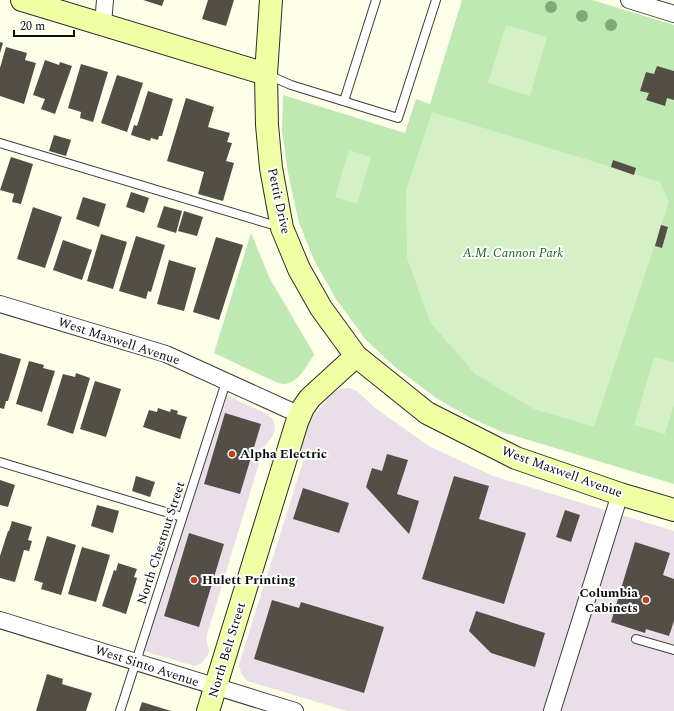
<svg xmlns="http://www.w3.org/2000/svg" width="674" height="711" viewBox="0 0 674 711" font-family="Spectral,serif">
  <style>
    .industrial { fill: #eadee8 }
    .green { fill: #bfe9b2 }
    .pitch { fill: #d5f0c4 }
    .building { fill: #534f47 }
    .lines { fill: none; stroke-linecap: round; stroke-linejoin: round }
    .lane-casing { stroke: #3e3e3e; stroke-width: 10 }
    .street-casing { stroke: #3e3e3e; stroke-width: 18 }
    .secondary-casing { stroke: #2d2d2d; stroke-width: 24 }
    .lane { stroke: #fff; stroke-width: 8 }
    .street { stroke: #fff; stroke-width: 16 }
    .secondary { stroke: #f0ffa3; stroke-width: 22 }
    .tree { fill: #80a979 }
    .poi-dot { fill: #bd4420; stroke: #fff; stroke-width: 1.5 }
    .labels { text-anchor: middle; dominant-baseline: central; stroke-width: 4; stroke-linejoin: round; paint-order: stroke }
    .street-label { font-size: 13px; fill: #0b0b0b; stroke: #fff }
    .park-label { font-size: 13px; font-style: italic; fill: #1a631f; stroke: #fff }
    .poi-label { font-size: 13px; font-weight: bold; fill: #0b0b0b; stroke: #fff; text-anchor: start }
  </style>
  <rect width="100%" height="100%" fill="#fdffe8"/>
  <path class="industrial" d="M349,388L357,391L375,408L429,446L493,476L674,531V711H347L247,681L241,673L239,664L305,456L300,445L308,424L329,396L340,389Z
    M226,395L265,413L273,419L275,430L272,437L264,447L206,638L209,650L208,655L201,664L194,666L144,651Z"/>
  <path class="green" d="M462,0H592L674,25V484L502,432L469,417L436,398L395,367L366,340L336,299L315,262L299,223L288,173L282,131L283,95L405,133L416,99L430,104Z
    M251,233L270,279L313,352L314,355C306,367 295,389 278,383L214,353Z"/>
  <path class="pitch" d="M506,25L547,37L530,96L488,83Z
    M432,112L660,182L669,202L594,427L534,409L475,374L430,322L407,258L406,190Z
    M349,150L371,157L357,204L335,197Z
    M654,357L674,362V405L665,434L634,425Z"/>
  <path class="building" d="M143,0H164L162,6Z
    M208,0H234L226,26L202,19Z
    M0,42L3,43L0,53Z
    M6,47L27,53L25,60L36,63L24,104L0,96V68Z
    M45,60L59,65L60,62L72,66L55,114L41,109L45,99L33,95Z
    M81,64L108,72L93,122L80,118L81,112L68,108Z
    M657,66L674,71V100L667,98L665,106L646,100L649,93L640,91L646,72L654,74Z
    M117,75L143,83L127,132L101,123Z
    M148,91L173,99L162,136H159L158,140L151,138L150,141L131,135L134,125L137,126Z
    M186,98L214,107L208,127L230,133L227,142L232,143L226,161L234,163L223,201L198,194L204,172L167,161Z
    M54,135L71,140L66,156L49,151Z
    M11,157L33,164L21,204L12,202L14,194L0,190Z
    M613,160L636,168L634,175L611,167Z
    M131,192L149,198L144,213L126,207Z
    M83,197L106,204L99,227L76,219Z
    M164,206L182,211L176,233L157,227Z
    M33,207L62,217L45,268L17,259Z
    M184,211L203,217L197,236L178,231Z
    M661,225L668,227L662,248L655,246Z
    M101,234L127,242L113,289L87,281Z
    M136,236L165,245L151,292L148,291L146,299L119,291Z
    M216,237L243,245L219,320L193,312Z
    M63,240L92,250L82,280L53,270Z
    M169,260L196,268L184,311L157,304Z
    M0,353L21,359L8,401H6L4,409L0,408Z
    M29,361L44,365L43,368L55,371L42,412L16,404Z
    M76,373L90,378L73,434L47,425L63,374L75,377Z
    M95,381L121,389L106,437L80,429Z
    M158,408L170,412L171,409L178,411L177,414L187,417L180,439L143,427L149,410L157,412Z
    M225,413L261,424L240,494L204,484Z
    M387,454L408,460L397,494L419,501L409,534L366,487L372,468L382,471Z
    M136,476L155,482L150,497L132,491Z
    M454,476L489,486L479,519L526,533L504,604L422,579Z
    M0,480L15,485L8,507L0,505Z
    M303,488L349,503L339,533L293,519Z
    M97,505L119,511L113,533L91,526Z
    M565,510L580,515L571,542L556,537Z
    M12,521L32,527L28,540L32,541L29,551L24,550L15,582L0,578V556L8,531H9Z
    M189,533L224,544L199,627L164,616Z
    M47,536L76,545L61,595L41,589L43,583L34,580Z
    M635,542L670,553L663,575L674,579V621L669,636L646,629L645,633L611,622Z
    M82,547L110,555L96,602L68,594Z
    M118,563L137,569L134,577L137,578L126,614L102,606L114,570L116,571Z
    M272,600L299,608L301,602L384,627L364,693L254,659Z
    M476,611L545,633L535,667L491,653L469,631Z
    M47,674L63,679L62,684L92,693L86,711H36Z
    M142,702L171,711H139Z"/>
  <g class="lines">
    <defs>
      <path id="lane" d="M268,75L291,85L398,118L436,0
        M344,101L376,0
        M0,143L280,227
        M0,462L182,517
        M636,639L674,650
        M120,711L226,382"/>
      <path id="street" d="M629,0L674,14
        M103,24L105,0
        M0,304L166,354L300,415
        M0,620L295,711
        M552,711L620,494"/>
      <path id="secondary" d="M22,0L266,74
        M271,0L266,74L267,125L271,168L282,228L299,269L321,308L356,356L427,413L516,458L620,494L674,510
        M208,711L297,422L303,408L310,398L356,356"/>
    </defs>
    <use href="#lane" class="lane-casing"/>
    <use href="#street" class="street-casing"/>
    <use href="#secondary" class="secondary-casing"/>
    <use href="#lane" class="lane"/>
    <use href="#street" class="street"/>
    <use href="#secondary" class="secondary"/>
  </g>
  <g class="tree">
    <circle cx="551" cy="7" r="6"/>
    <circle cx="582" cy="16" r="6"/>
    <circle cx="611" cy="25" r="6"/>
  </g>
  <g class="poi-dot">
    <circle cx="232" cy="454" r="4"/>
    <circle cx="194" cy="580" r="4"/>
    <circle cx="646" cy="600" r="4"/>
  </g>
  <g class="labels">
    <g class="street-label">
      <text transform="translate(279 201) rotate(78)">Pettit Drive</text>
      <text transform="translate(119 341) rotate(18)">West Maxwell Avenue</text>
      <text transform="translate(562 472) rotate(20)">West Maxwell Avenue</text>
      <text transform="translate(161 543) rotate(-72)">North Chestnut Street</text>
      <text transform="translate(227 650) rotate(-73)">North Belt Street</text>
      <text transform="translate(147 666) rotate(18)">West Sinto Avenue</text>
    </g>
    <g class="park-label">
      <text x="513" y="253">A.M. Cannon Park</text>
    </g>
    <g class="poi-label">
      <text x="240" y="454">Alpha Electric</text>
      <text x="202" y="580">Hulett Printing</text>
      <text x="638" y="593" text-anchor="end">Columbia<tspan x="638" dy="15">Cabinets</tspan></text>
    </g>
  </g>
  <path d="M14 30v6h60v-6" fill="none" stroke="#0b0b0b" stroke-width="2"/>
  <text x="20" y="30" font-size="12" fill="#0b0b0b" stroke="#ffffff" stroke-width="3" paint-order="stroke">20 m</text>
</svg>
